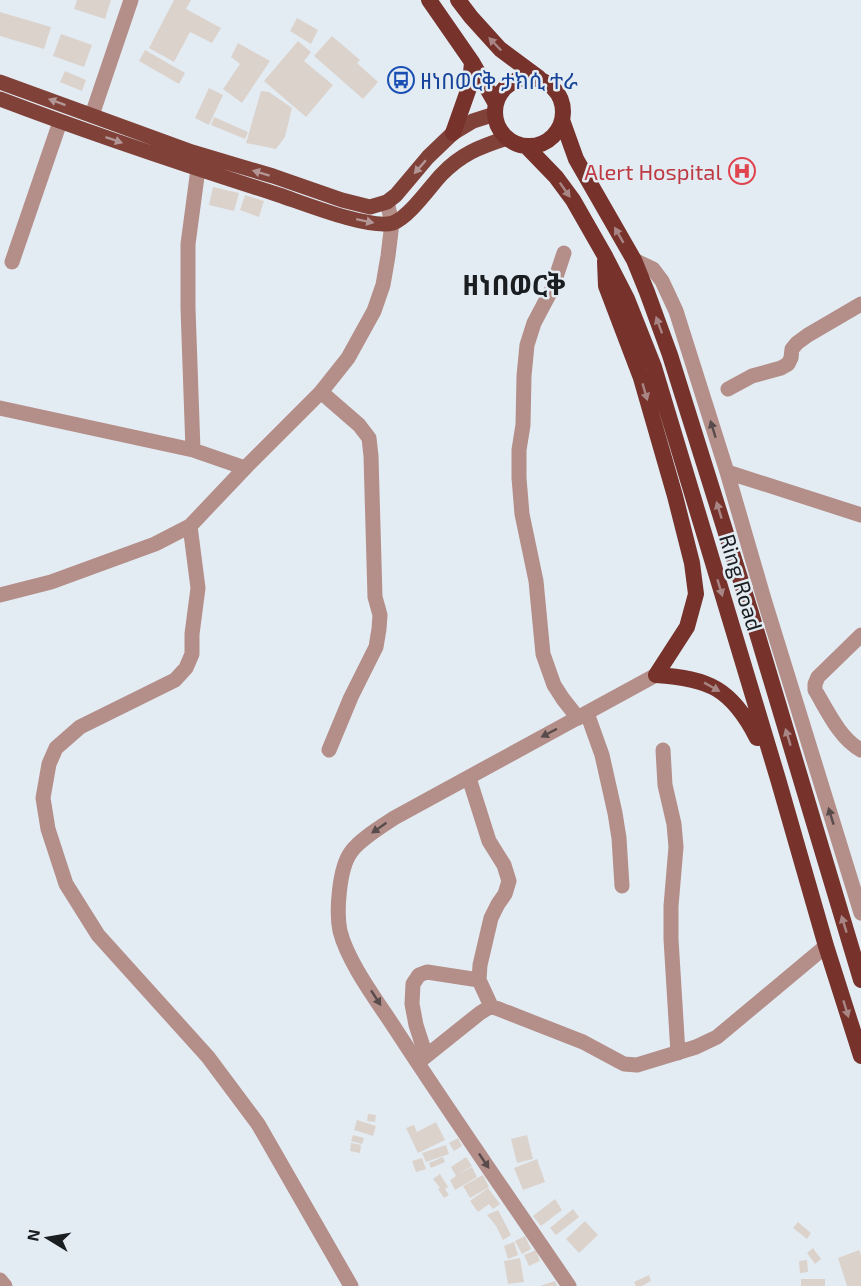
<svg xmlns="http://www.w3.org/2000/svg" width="861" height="1286" viewBox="0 0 861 1286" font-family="'Exo 2','Noto Sans Ethiopic',sans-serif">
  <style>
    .building { fill: #dbd2cc }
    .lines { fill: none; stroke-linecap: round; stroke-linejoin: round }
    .minor { stroke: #b48e89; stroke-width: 15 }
    .tertiary { stroke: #b48e89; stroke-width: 15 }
    .primary { stroke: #804139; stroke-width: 15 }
    .trunk { stroke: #76322b; stroke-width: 16 }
    .oneway { fill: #a88685 }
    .oneway2 { fill: #b29696 }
    .oneway3 { fill: #584b4b }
    .labels { text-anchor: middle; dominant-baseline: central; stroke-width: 5; stroke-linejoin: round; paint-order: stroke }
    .transit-label { font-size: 22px; fill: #164399; stroke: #e4ecf3; text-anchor: start }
    .health-label { font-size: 22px; fill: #be3a42; stroke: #e4ecf3; text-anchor: end }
    .street-label { font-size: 22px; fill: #1b1e21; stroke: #e4ecf3 }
    .district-label { font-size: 28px; font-weight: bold; fill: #1b1e21; stroke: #e4ecf3 }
  </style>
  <rect width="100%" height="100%" fill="#e4ecf3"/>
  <path class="building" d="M77,0H111L105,19L74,9Z
    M174,0H191L186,9L221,28L212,43L190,32L174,62L149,48Z
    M0,12L51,27L44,49L0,36Z
    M297,18L318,30L311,44L290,31Z
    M61,34L92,45L84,67L53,56Z
    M332,36L360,60L357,63L378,82L363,99L314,56Z
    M298,41L311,52L304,61L333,85L306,117L264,81Z
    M238,43L270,61L242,103L223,89L240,64L231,57Z
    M145,50L185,73L179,84L139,61Z
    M65,71L86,80L82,91L60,82Z
    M209,88L223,95L209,125L195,118Z
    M261,91L269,92L292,108L285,137L276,149L246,143Z
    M214,117L248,132L245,139L211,125Z
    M213,187L239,193L234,211L209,205Z
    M245,195L264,201L259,217L240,210Z
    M368,1114L376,1115L375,1122L367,1121Z
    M357,1120L376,1126L373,1136L354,1130Z
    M436,1122L445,1140L418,1153L406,1128L414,1125L417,1132Z
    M353,1135L364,1138L362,1144L351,1141Z
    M527,1135L533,1159L517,1163L511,1139Z
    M458,1138L462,1146L454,1151L449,1143Z
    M351,1143L361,1145L360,1153L350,1151Z
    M446,1145L449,1154L426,1162L422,1153Z
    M443,1157L445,1162L431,1168L429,1163Z
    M466,1157L472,1166L459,1174L472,1167L477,1177L455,1190L450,1180L456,1176L451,1167Z
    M422,1158L426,1169L416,1172L412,1161Z
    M537,1159L545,1182L523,1190L514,1168Z
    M440,1174L448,1187L445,1189L449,1195L444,1198L438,1189L440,1188L433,1179Z
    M483,1175L489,1187L470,1198L463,1186Z
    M488,1188L500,1204L493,1209L489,1204L478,1212L470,1201Z
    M555,1199L562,1210L541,1226L533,1216Z
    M573,1209L579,1217L556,1235L550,1228Z
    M498,1210L511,1235L503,1240L496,1226L487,1215Z
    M585,1221L598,1235L579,1253L566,1239Z
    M798,1222L811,1233L807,1239L793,1228Z
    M525,1236L531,1249L522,1254L515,1241Z
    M514,1242L518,1255L508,1259L504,1246Z
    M813,1248L821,1259L815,1264L807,1253Z
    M536,1250L540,1261L529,1266L524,1255Z
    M859,1250L861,1255V1286H847L838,1258Z
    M520,1258L524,1282L508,1284L504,1261Z
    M807,1260L808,1272L800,1273L799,1261Z
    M649,1275L651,1281L642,1286H636L634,1282Z
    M801,1279H825V1286H801Z
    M555,1281L557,1286H540Z"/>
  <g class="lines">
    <path class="minor" d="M92,115L131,0
      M564,253L552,289L534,323L527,345L524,376L523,425L519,450V478L522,514L536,581L543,654L554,685L563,699L578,718
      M12,262L60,122
      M728,389L752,376L781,368L788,364L791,358L792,349L797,343L808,335L861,304
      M321,392L359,425L369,438L371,456L375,597L380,615L379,629L376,647L351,697L329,750
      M0,408L193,450L245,468
      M193,450L188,308V244L198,169
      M190,526L198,588L192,634V654L186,668L175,680L80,727L56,748L49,764L43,798L48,829L66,884L98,935L208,1057L258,1124L351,1286
      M861,635L818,677L815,684V690C827,710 840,739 861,750
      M587,713L602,755L615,813L619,838L622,886
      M663,750L665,785L674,824L676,847L671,906V939L678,1053
      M469,778L489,841L504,865L509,881L505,894L498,904L491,918L480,965L479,980L491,1006L583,1042L624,1064L637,1065L696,1047L717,1037L826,946
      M426,1056L416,1025L412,1004L413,984L419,975L427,972L479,980
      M420,1061L480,1013L491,1006"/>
    <path class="tertiary" d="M634,260L653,269L662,281L676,311L727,472L764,599L861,913
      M727,472L861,515
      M0,595L51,582L155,544L190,526L245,468L321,392L348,358L374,311L383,285L388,256L392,223L387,202
      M0,1280L5,1286
      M569,1286C511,1201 452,1116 396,1030C378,1002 348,963 340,931C336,912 339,868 351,852C359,840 382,826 394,818L656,675"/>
    <path class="primary" d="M0,82L192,152L273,176L342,200L370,207L387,202L396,195L428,157L453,133L473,121L495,114
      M0,99C92,134 185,165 279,195C303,203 370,230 393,223C409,217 429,188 441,175C461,154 479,147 507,138"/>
    <path class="trunk" d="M429,0L472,62L496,104
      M458,0L471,17L500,49L539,78
      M495 112a34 34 0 1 1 68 0a34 34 0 1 1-68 0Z
      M562,120L576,159L634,260L647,292L670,355L751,613L861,980
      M453,133L470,85L472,62
      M526,146L556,177L573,200L605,256L627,299L654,367L778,779L826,946L861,1056
      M605,261L606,286L641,378L675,496L692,563L696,594L687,627L656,675
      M656,675C709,678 732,689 757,738"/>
  </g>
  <defs><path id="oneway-solid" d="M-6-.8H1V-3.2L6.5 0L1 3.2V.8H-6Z" transform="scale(1.5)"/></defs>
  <g class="oneway">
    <use href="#oneway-solid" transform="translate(495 44) rotate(-134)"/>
    <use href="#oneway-solid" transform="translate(565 190) rotate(55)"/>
    <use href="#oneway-solid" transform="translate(619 235) rotate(-120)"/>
    <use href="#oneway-solid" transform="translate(659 325) rotate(-110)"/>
    <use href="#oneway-solid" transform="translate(645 392) rotate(74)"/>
    <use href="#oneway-solid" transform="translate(719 510) rotate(-107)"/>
    <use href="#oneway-solid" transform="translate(720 588) rotate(73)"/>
    <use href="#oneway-solid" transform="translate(712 687) rotate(29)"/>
    <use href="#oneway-solid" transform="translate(788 737) rotate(-107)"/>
    <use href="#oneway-solid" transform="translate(844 924) rotate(-107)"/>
    <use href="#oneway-solid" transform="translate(846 1009) rotate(73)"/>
  </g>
  <g class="oneway2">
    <use href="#oneway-solid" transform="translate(57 102) rotate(-160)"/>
    <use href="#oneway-solid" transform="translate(114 140) rotate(19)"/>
    <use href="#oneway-solid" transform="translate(420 167) rotate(131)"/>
    <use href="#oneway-solid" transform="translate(261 173) rotate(-163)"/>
    <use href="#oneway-solid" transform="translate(365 221) rotate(12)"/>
  </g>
  <g class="oneway3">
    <use href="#oneway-solid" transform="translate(713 429) rotate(-107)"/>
    <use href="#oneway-solid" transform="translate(549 733) rotate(152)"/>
    <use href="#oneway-solid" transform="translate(831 816) rotate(-107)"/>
    <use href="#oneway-solid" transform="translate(379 828) rotate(145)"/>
    <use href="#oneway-solid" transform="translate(376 998) rotate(57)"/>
    <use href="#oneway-solid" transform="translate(484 1161) rotate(56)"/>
  </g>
  <defs>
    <symbol id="bus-ring" viewBox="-11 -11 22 22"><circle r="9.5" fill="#e4ecf3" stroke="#1a4fb4" stroke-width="1.5"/><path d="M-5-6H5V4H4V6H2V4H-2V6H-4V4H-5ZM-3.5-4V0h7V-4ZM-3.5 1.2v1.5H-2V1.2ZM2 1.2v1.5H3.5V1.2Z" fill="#1a4fb4"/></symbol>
    <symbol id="hospital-ring" viewBox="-11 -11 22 22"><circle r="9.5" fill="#e4ecf3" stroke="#e0444e" stroke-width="1.5"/><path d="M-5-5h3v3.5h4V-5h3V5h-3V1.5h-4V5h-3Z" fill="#e0444e"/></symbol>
  </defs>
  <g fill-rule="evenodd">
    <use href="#bus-ring" x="386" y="65" width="30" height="30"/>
    <use href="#hospital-ring" x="727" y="156" width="30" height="30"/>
  </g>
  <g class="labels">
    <g class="transit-label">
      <text x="420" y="80">ዘነበወርቅ ታክሲ ተራ</text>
    </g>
    <g class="health-label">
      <text x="722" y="171">Alert Hospital</text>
    </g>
    <g class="street-label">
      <text transform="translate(742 582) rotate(73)">Ring Road</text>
    </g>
    <g class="district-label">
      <text x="514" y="284">ዘነበወርቅ</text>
    </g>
  </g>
  <g transform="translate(48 1238) rotate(281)" stroke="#e4ecf3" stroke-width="4.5" paint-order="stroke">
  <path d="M0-4.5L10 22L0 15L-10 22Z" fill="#1b1e21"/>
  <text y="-9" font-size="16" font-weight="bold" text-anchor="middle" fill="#1b1e21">N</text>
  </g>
</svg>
